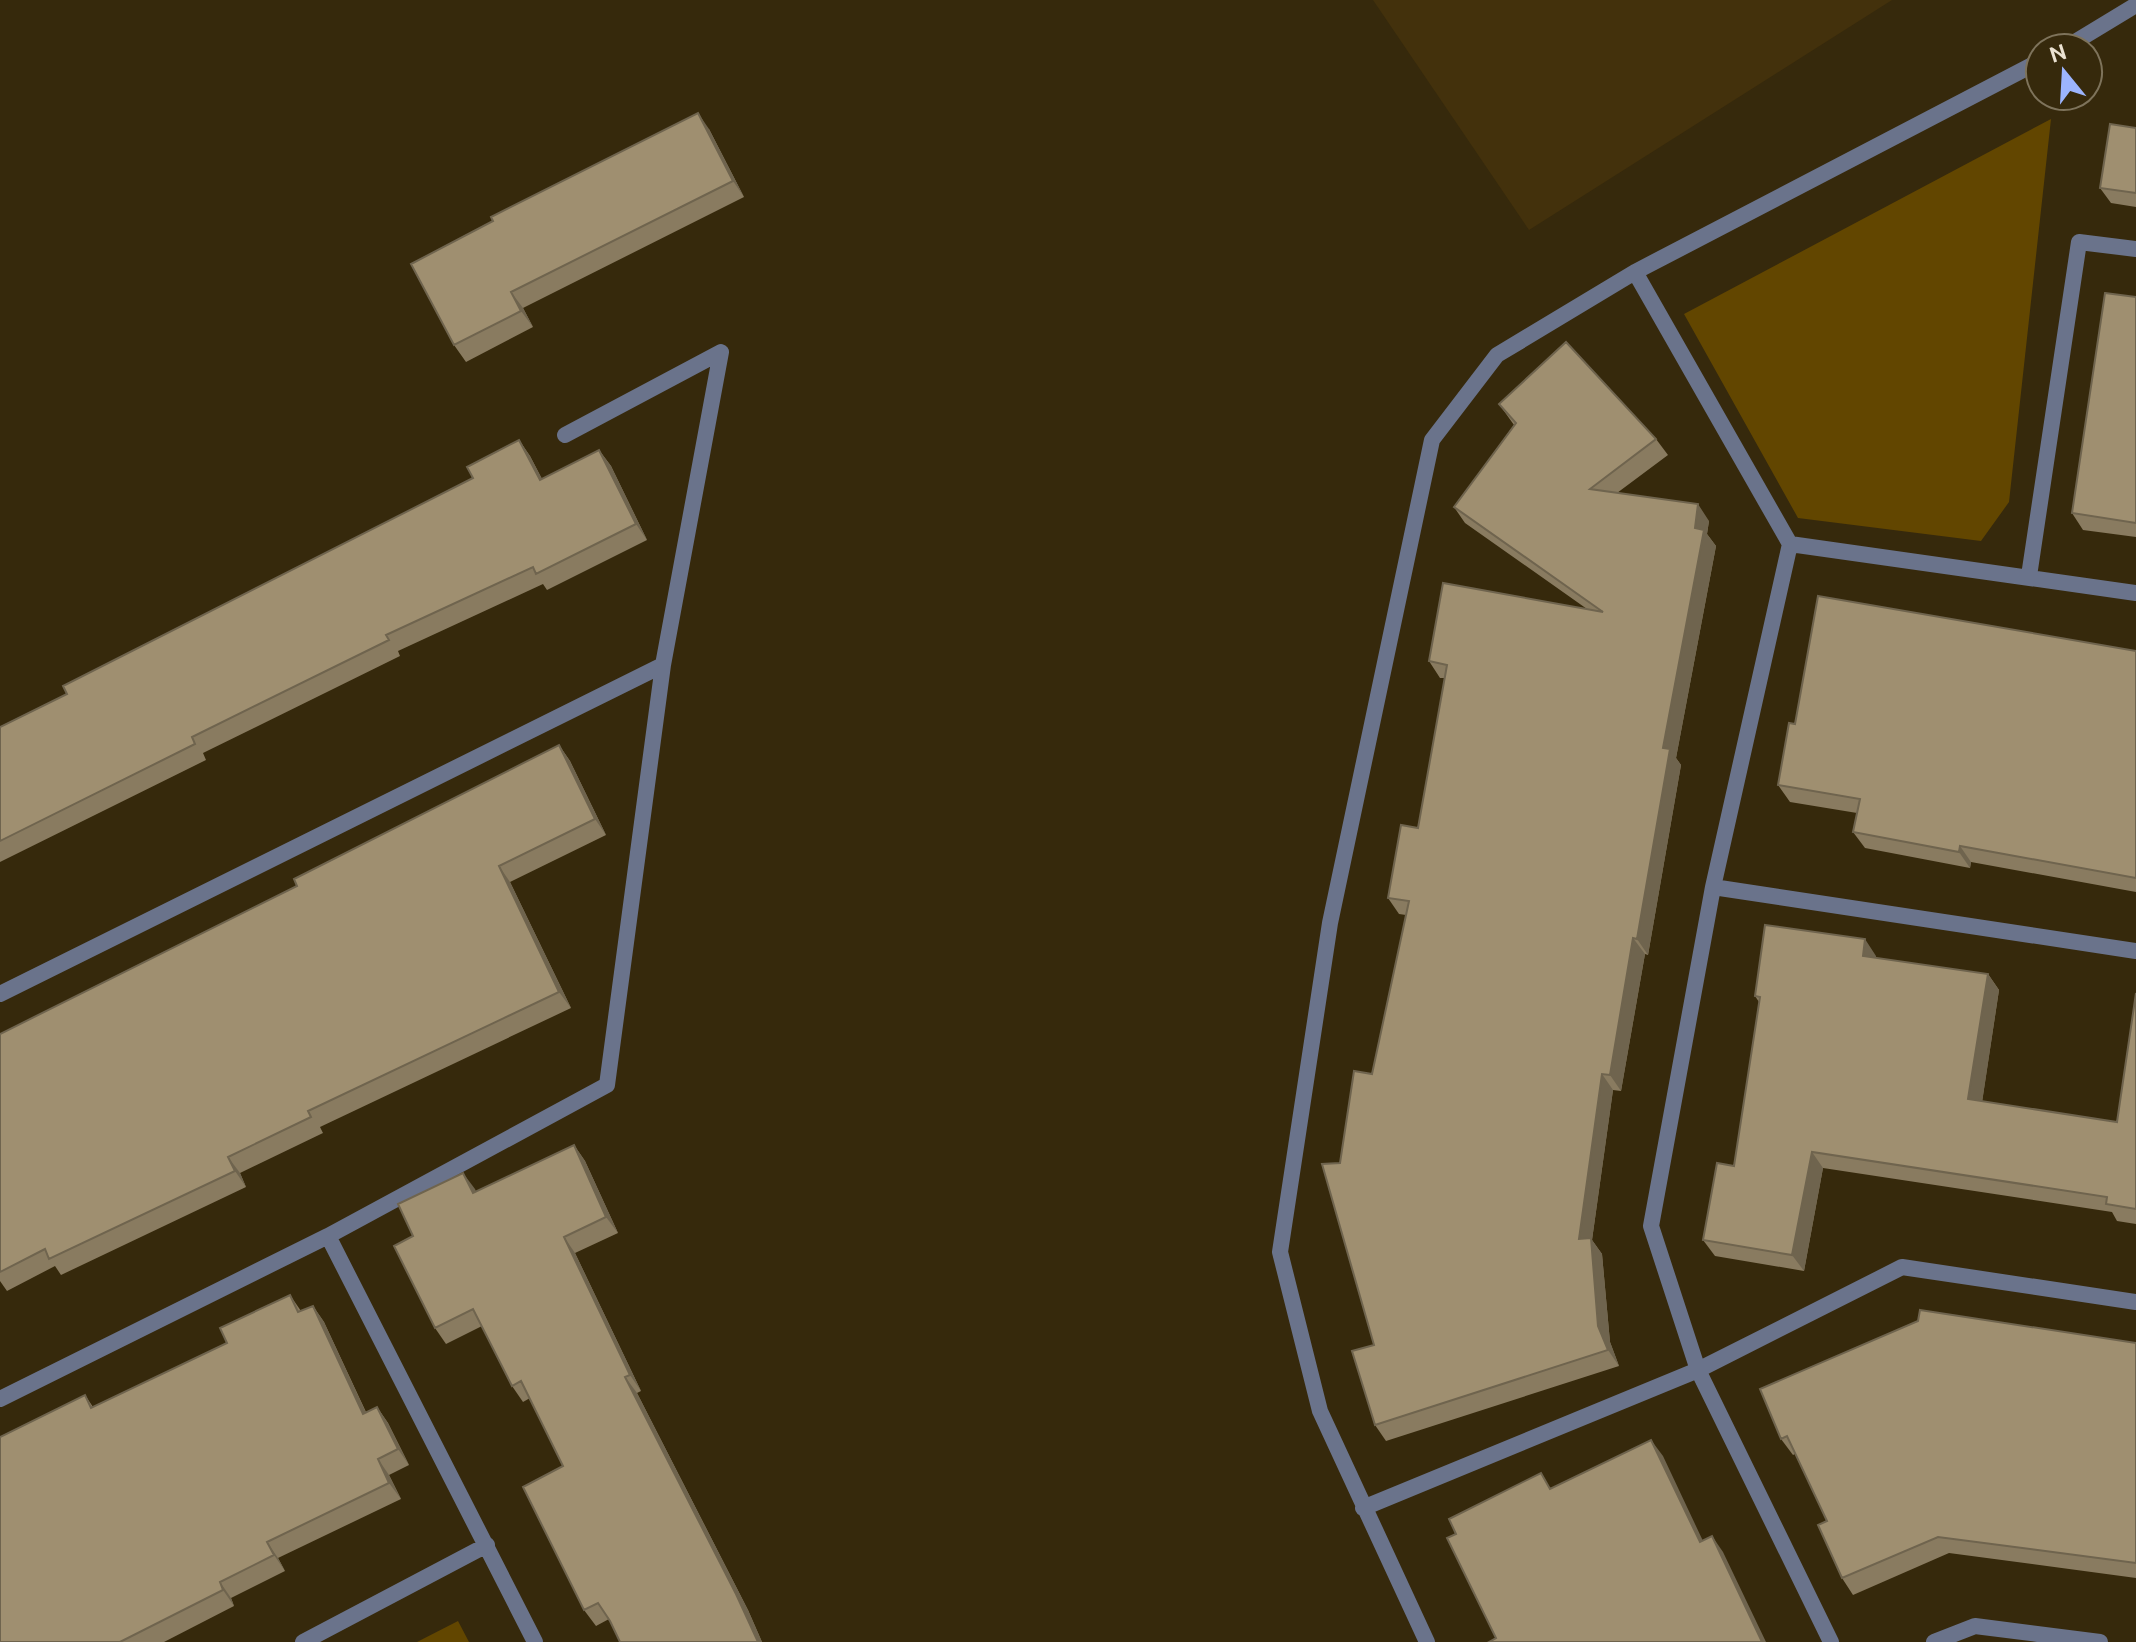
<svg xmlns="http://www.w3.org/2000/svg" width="2136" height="1642" viewBox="0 0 2136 1642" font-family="Ubuntu,sans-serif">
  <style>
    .built { fill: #43310c }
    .green { fill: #624600 }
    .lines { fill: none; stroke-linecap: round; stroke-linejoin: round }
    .street { stroke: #6a738b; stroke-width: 16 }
    .wall { fill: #897b60 }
    .shaded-wall { fill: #6f644e }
    .building { fill: #9f8f70; stroke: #6f644e; stroke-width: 2 }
  </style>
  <rect width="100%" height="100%" fill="#36290c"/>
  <path class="built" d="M1373,0H1892L1529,230Z"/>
  <path class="green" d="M2051,119L2009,502L1981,541L1798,518L1684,314Z
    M458,1621L469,1642H417Z"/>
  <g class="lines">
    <path class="street" d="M2065,48L2136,5
      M1635,272L1790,544
      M2029,576L2079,242L2136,249
      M1713,887L2136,951
      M0,994L663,665
      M328,1236L535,1642
      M0,1399L328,1236L607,1085L663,665L721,352L565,435
      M1363,1508L1698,1370L1902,1267L2136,1302
      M303,1642L487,1545
      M1427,1642L1320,1411L1280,1252L1330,923L1432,440L1497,355L1635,272L2040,61
      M1831,1642L1698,1370L1651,1226L1713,887L1790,544L2136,593
      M1934,1642L1975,1626L2100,1642"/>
  </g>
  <path class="wall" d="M2136,128V207L2111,203L2100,188Z
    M709,129L744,197L523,308L533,327L466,362L454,345L411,264Z
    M2136,297V537L2083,530L2072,513Z
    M1499,404L1656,439L1668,455L1617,493L1709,521L1707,534L1716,546L1676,758L1681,765L1648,955L1645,954L1621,1091L1613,1090L1592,1240L1602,1254L1610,1342L1619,1366L1386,1441L1375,1425L1374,1345L1340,1163L1372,1074L1406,915L1399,914L1388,898L1418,828L1445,678H1440L1429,661L1587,609L1465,523L1454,507L1514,425Z
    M519,440L530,456L542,479L599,450L611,466L647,540L547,590L543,584L398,651L400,656L203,753L206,760L0,862V727L67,694L473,478Z
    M2136,651V892L1971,862L1970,868L1865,848L1853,832L1857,813L1790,802L1778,785L1795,724Z
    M559,745L570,761L606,835L510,882L571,1008L320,1127L323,1133L240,1173L246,1187L61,1275L55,1266L7,1291L0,1281V1034L297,886Z
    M1876,956V958L1988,974L1999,990L1982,1102L2117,1122L2136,993V1224L2117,1221L2112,1212L1823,1168L1804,1271L1715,1256L1703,1240L1734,1166L1759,1002L1755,996Z
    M574,1145L585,1161L618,1233L575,1253L641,1391L637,1393L748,1610L762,1642H620L609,1619L596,1626L584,1610L563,1466L530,1398L523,1402L512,1386L482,1326L446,1344L435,1328L413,1236L476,1192Z
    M290,1295L301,1311L313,1306L324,1322L366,1412L377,1407L388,1423L409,1465L389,1475L401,1499L278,1558L285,1571L231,1598L234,1606L164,1642H0L85,1395L93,1407L227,1343Z
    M2136,1343V1578L1949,1553L1853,1595L1842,1578L1827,1521L1795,1454L1793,1455L1781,1439L1760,1389Z"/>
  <path class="shaded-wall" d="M698,113L709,129L744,197L733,181Z
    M511,292L523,308L533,327L521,311Z
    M519,440L530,456L551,496L540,480Z
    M599,450L611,466L647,540L636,524Z
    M1698,504L1709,521L1707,534L1716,546L1676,758L1681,765L1648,955L1637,939Z
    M559,745L570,761L606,835L595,819Z
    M1960,846L1971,862L1970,868L1959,852Z
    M499,866L510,882L571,1008L559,992Z
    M1633,938L1645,954L1621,1091L1610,1075Z
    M1865,939L1876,956L1874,973L1863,956Z
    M1988,974L1999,990L1980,1116L1968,1099Z
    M1602,1074L1613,1090L1592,1240L1602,1254L1610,1342L1619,1366L1608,1350L1598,1326L1579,1239Z
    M574,1145L585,1161L618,1233L606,1217Z
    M1812,1152L1823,1168L1804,1271L1792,1255Z
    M228,1157L240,1173L246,1187L235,1171Z
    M463,1173L475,1189L484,1209L473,1193Z
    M564,1237L575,1253L641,1391L630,1375Z
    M313,1306L324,1322L374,1430L363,1414Z
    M625,1377L637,1393L748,1610L762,1642H758Z
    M377,1407L388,1423L409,1465L398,1449Z
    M1651,1440L1663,1456L1711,1558L1700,1542Z
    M378,1459L389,1475L401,1499L389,1483Z
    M1712,1536L1723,1552L1766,1642H1762Z
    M267,1542L278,1558L285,1571L274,1555Z
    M220,1582L231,1598L234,1606L223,1590Z"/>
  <path class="building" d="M698,113L733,181L511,292L521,311L454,345L411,264L493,221L491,217Z
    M2110,124L2136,128V193L2100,188Z
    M2105,293L2136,297V523L2072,513Z
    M1566,342L1656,439L1590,489L1698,504L1695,528L1704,530L1663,748L1670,749L1637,939L1633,938L1610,1075L1602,1074L1579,1239L1591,1238L1598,1326L1608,1350L1375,1425L1352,1351L1374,1345L1322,1164L1340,1163L1354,1071L1372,1074L1409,901L1388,898L1401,825L1418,828L1447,665L1429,661L1443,583L1603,612L1454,507L1516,423L1499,404Z
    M519,440L540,480L599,450L636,524L536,574L533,567L386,635L389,640L192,737L195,744L0,841V727L67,694L63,686L473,478L467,467Z
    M1818,596L2136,651V878L1960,846L1959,852L1853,832L1860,799L1778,785L1789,723L1795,724Z
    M559,745L595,819L499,866L559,992L308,1111L311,1117L228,1157L235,1171L49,1259L45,1249L0,1272V1034L297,886L294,879Z
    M1765,925L1865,939L1863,956L1988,974L1968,1099L2117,1122L2136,993V1209L2106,1204L2107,1197L1812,1152L1792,1255L1703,1240L1717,1163L1734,1166L1760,997L1755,996Z
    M574,1145L606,1217L564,1237L630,1375L625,1377L736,1594L758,1642H620L610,1621L598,1603L584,1610L523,1487L563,1466L521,1381L512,1386L473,1309L435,1328L394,1246L413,1236L398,1204L463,1173L473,1193Z
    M290,1295L298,1312L313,1306L363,1414L377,1407L398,1449L378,1459L389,1483L267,1542L274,1555L220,1582L223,1590L120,1642H0V1437L85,1395L91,1408L227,1343L220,1328Z
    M1920,1310L2136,1343V1563L1938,1537L1842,1578L1818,1525L1827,1521L1787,1436L1781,1439L1760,1389L1918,1321Z
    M1651,1440L1700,1542L1712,1536L1762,1642H1489L1496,1638L1447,1538L1456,1534L1449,1519L1541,1473L1550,1489Z"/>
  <g transform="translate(2064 72) rotate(342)"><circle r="38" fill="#36290c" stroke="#7e735b" stroke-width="2"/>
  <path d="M0-6L14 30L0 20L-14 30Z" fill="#9cb4fd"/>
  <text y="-12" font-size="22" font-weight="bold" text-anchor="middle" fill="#ebe2d2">N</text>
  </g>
</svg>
